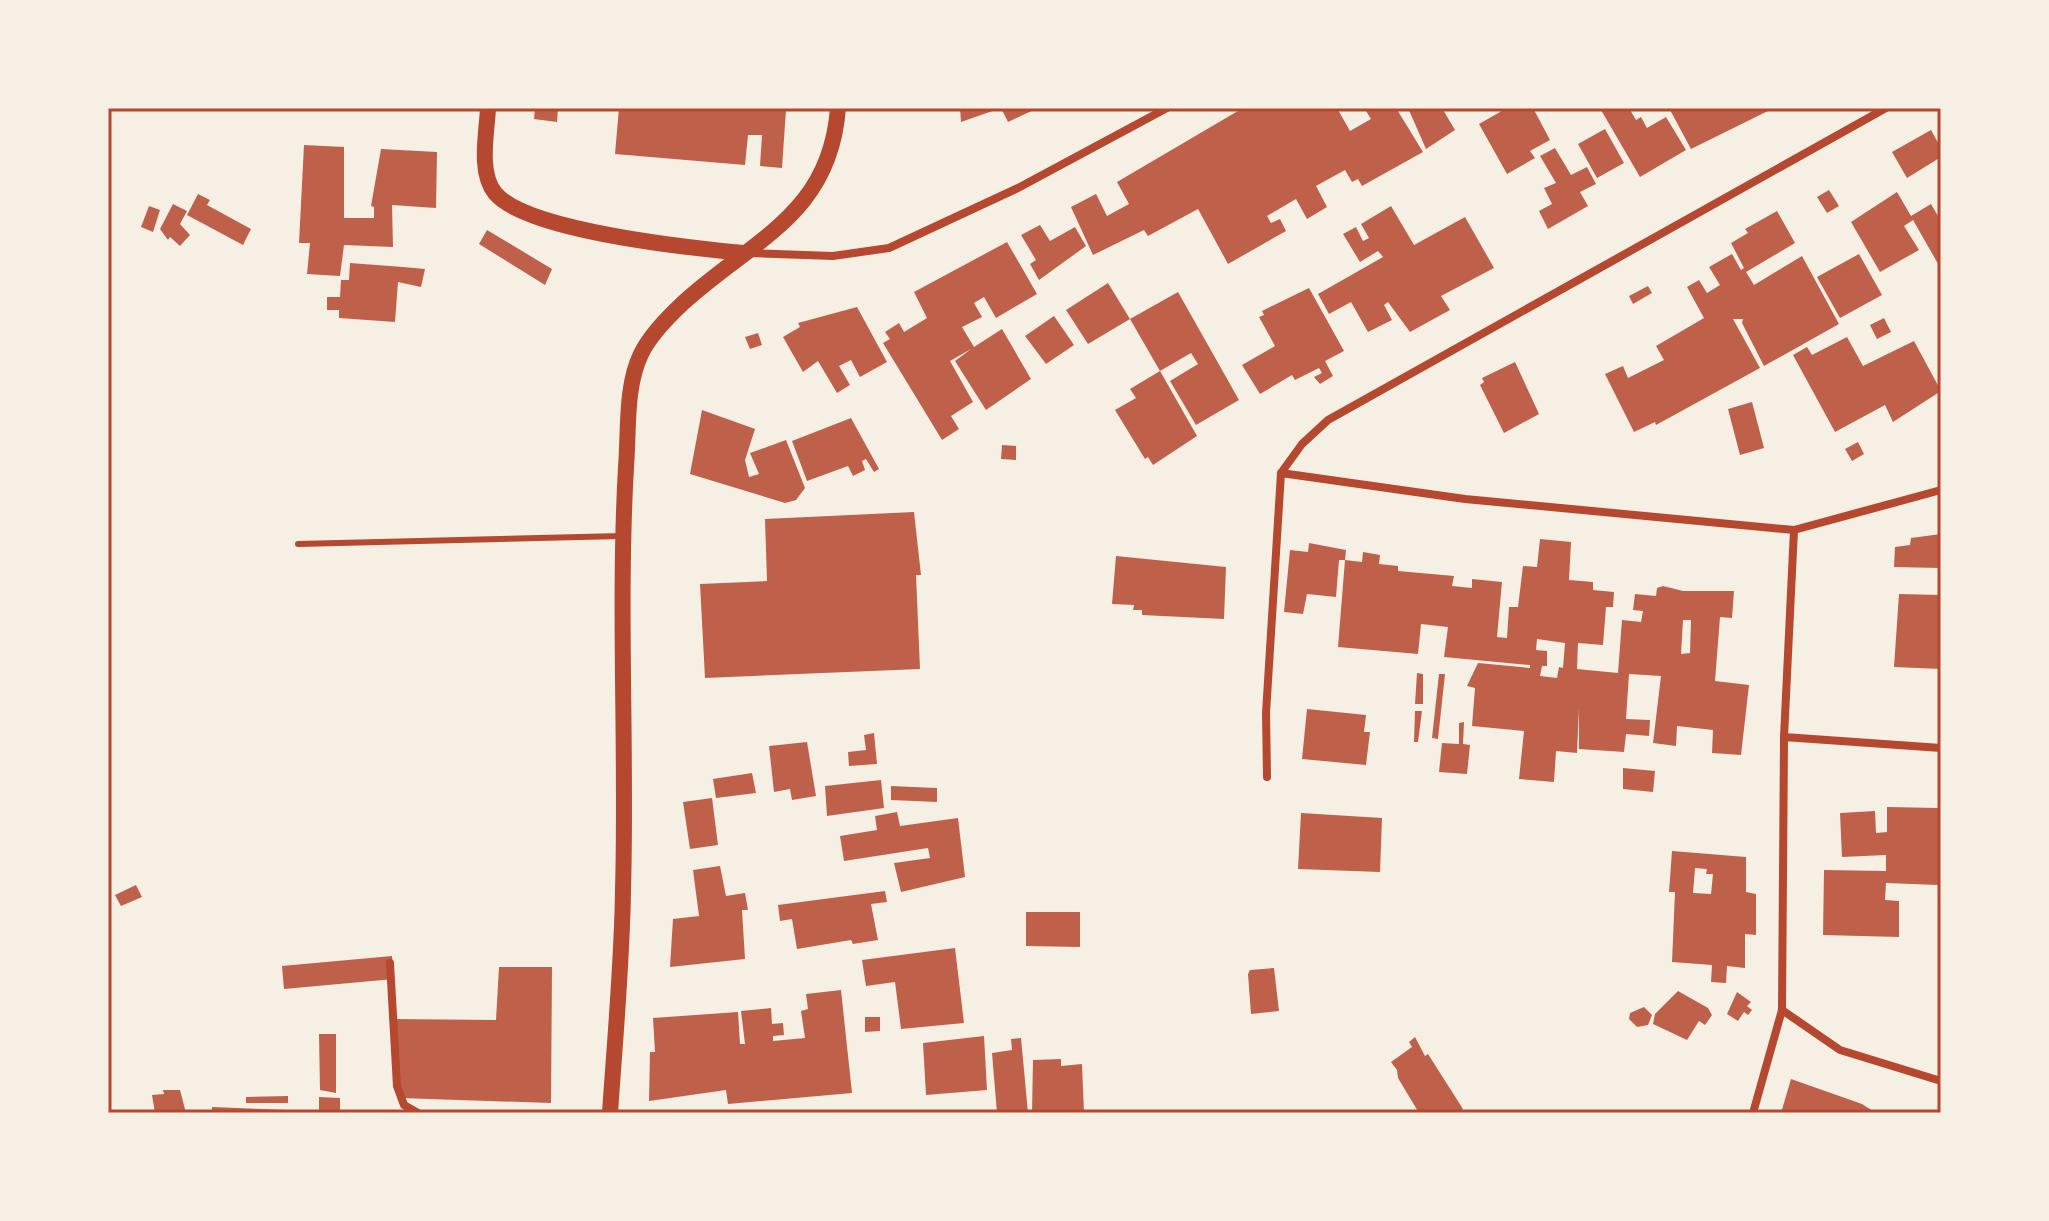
<svg xmlns="http://www.w3.org/2000/svg" width="2049" height="1221" viewBox="0 0 2049 1221" font-family="'Sofia Sans Condensed',sans-serif">
  <style>
    .building { fill: #bf614a; fill-rule: evenodd }
    .lines { fill: none; stroke-linecap: round; stroke-linejoin: round }
    .service { stroke: #b5482f; stroke-width: 6 }
    .minor { stroke: #b5482f; stroke-width: 8 }
    .secondary { stroke: #b5482f; stroke-width: 16 }
    .neatline { fill: none; stroke: #b5482f; stroke-width: 3 }
  </style>
  <rect width="100%" height="100%" fill="#f6efe4"/>
  <path class="building" d="M535,108H558L557,122L534,119Z
    M619,108L786,110L782,168L760,166L762,135H748L745,165L615,154Z
    M960,108H1038L1008,122L1001,108L961,122Z
    M1243,108H1337L1350,131L1371,119L1366,111L1370,108H1396L1423,152L1362,186L1358,179L1352,182L1345,170L1316,186L1327,207L1307,219L1296,199L1267,216L1271,223L1280,219L1286,231L1228,264L1198,209L1148,236L1144,230L1093,255L1071,207L1096,194L1107,216L1129,204L1117,182Z
    M1408,108H1442L1455,130L1426,149Z
    M1507,108H1533L1550,140L1530,151L1535,158L1507,174L1479,124Z
    M1606,108H1629L1636,120L1641,117L1647,128L1666,117L1686,150L1640,177L1601,110Z
    M1669,108H1774L1691,149Z
    M1605,129L1624,163L1597,178L1578,144Z
    M1931,130L1941,148V157L1907,178L1892,152Z
    M304,145L344,147V218H374V207L371,206L381,149L437,152L436,208L392,205L393,247L344,245L340,276L307,274L310,243H299Z
    M1555,148L1571,175L1587,167L1596,184L1580,192L1588,206L1548,229L1539,211L1552,204L1544,188L1556,183L1540,156Z
    M1829,190L1839,206L1827,213L1817,197Z
    M1897,192L1911,216L1931,204L1941,221V269L1913,220L1904,226L1919,250L1880,272L1851,222Z
    M198,194L210,200L207,205L251,229L243,245L187,215Z
    M173,204L187,211L180,224L190,235L180,246L170,237L168,240L160,229Z
    M149,206L160,210L153,232L141,227Z
    M1391,206L1414,245L1465,217L1494,268L1441,296L1450,310L1410,332L1388,302L1384,305L1392,320L1368,332L1351,302L1329,314L1318,294L1383,257L1378,251L1360,262L1343,234L1356,227L1363,241L1369,238L1361,224Z
    M1777,211L1795,243L1746,272L1754,285L1802,256L1839,324L1764,366L1742,323L1743,319H1733L1760,368L1656,425L1655,422L1634,432L1605,374L1623,366L1628,378L1664,360L1656,346L1704,318L1687,287L1699,280L1707,293L1720,285L1709,267L1732,254L1741,270L1744,268L1731,243L1748,233L1745,229Z
    M1040,225L1050,241L1075,227L1086,246L1039,280L1030,264L1036,260L1021,235Z
    M487,230L552,269L545,285L479,244Z
    M1007,242L1037,294L996,318L984,297L974,303L982,317L962,327L974,347L1002,329L1031,379L986,410L955,361L971,349L950,361L973,402L951,416L959,429L942,440L883,343L890,339L885,332L899,323L904,332L927,318L914,292Z
    M1859,254L1882,295L1840,318L1817,277Z
    M350,263L403,267L425,269L421,287L398,282L395,322L339,318V310H327V297H340L341,280H349Z
    M1108,283L1130,319L1088,344L1066,310Z
    M1648,286L1652,293L1633,304L1629,296Z
    M1309,288L1344,351L1325,361L1333,376L1320,384L1314,377L1322,373L1319,368L1295,380L1292,375L1260,394L1242,365L1275,346L1259,317L1264,315L1262,311Z
    M1178,292L1239,400L1196,425L1170,381L1198,364L1191,353L1160,371L1130,319Z
    M857,307L887,362L860,377L851,360L839,366L850,385L837,393L818,361L803,372L783,337L800,327L798,323Z
    M1054,316L1074,345L1046,364L1025,336Z
    M1884,318L1891,332L1877,339L1870,325Z
    M758,333L762,345L750,349L745,337Z
    M1847,337L1863,366L1914,341L1941,391L1893,422L1885,405L1835,432L1793,355L1807,347L1812,355Z
    M1515,362L1539,414L1504,433L1480,385L1484,382L1482,378Z
    M1160,371L1197,436L1153,465L1148,457L1145,459L1115,410L1136,398L1130,389Z
    M1752,402L1764,448L1740,455L1728,409Z
    M702,410L755,429L745,460L749,477L759,474L750,453L786,440L805,488L796,500L785,503L690,474Z
    M851,418L879,469L874,472L866,459L862,461L865,470L853,476L848,466L807,481L792,441Z
    M1858,442L1864,454L1852,461L1845,449Z
    M1002,445L1016,446V460L1001,459Z
    M914,512L921,575H916L920,669L705,678L700,584L767,581L765,519Z
    M1941,534V568L1894,567L1895,547L1910,545L1911,538Z
    M1540,539L1571,542L1569,580L1593,582V590L1614,592L1613,607H1606L1603,645L1578,643L1577,669L1618,673L1622,620L1641,622L1643,611L1633,610L1635,594L1656,596L1657,588L1663,586L1683,591H1734L1732,618L1720,617L1715,681L1749,685L1741,755L1712,753L1713,730L1677,726L1676,746L1653,743L1661,676L1629,674L1626,719L1650,720L1649,736L1626,734L1624,752L1579,749V708L1577,753L1556,751L1554,782L1519,779L1524,731L1472,726L1475,688L1467,686L1478,663L1530,668V665L1444,657L1448,627L1421,624L1418,654L1338,647L1345,560L1362,562L1363,552L1380,555L1379,564L1398,566V571L1454,576L1452,586L1472,588V579L1502,582L1497,637L1507,638L1509,607H1518L1523,566L1537,567ZM1683,620H1691L1690,653L1681,654ZM1537,639L1565,643L1563,668L1559,667L1557,678L1540,676L1542,666H1547V651L1536,650Z
    M1309,543L1346,550L1345,560H1339L1336,597L1307,594L1303,614L1284,612L1290,550L1308,552Z
    M1116,556L1226,567L1224,619L1142,615V610H1133L1134,605L1112,604Z
    M1899,594L1941,595V669L1894,667Z
    M1417,673L1423,674V704H1415Z
    M1439,674H1445L1438,739L1432,738Z
    M1307,709L1366,715L1364,732H1370L1366,765L1302,759Z
    M1415,711H1422L1418,742H1414Z
    M1464,722L1463,744L1470,745L1467,774L1439,772L1442,743L1459,744V723Z
    M874,733L877,764L849,766L848,752L866,750L864,735Z
    M807,742L816,796L792,800L790,789L774,792L769,746Z
    M1623,768L1655,771L1653,792L1623,789Z
    M752,773L756,793L716,798L713,779Z
    M881,780L884,808L827,816L825,786Z
    M891,786L937,788V802L891,800Z
    M712,798L718,845L690,849L683,802Z
    M1887,807L1940,808L1938,885L1886,883L1885,900L1899,901V937L1823,935L1824,870L1886,871V855L1842,857L1840,813L1875,811L1876,833L1887,832Z
    M897,812L900,826L958,818L965,877L901,892L894,863L930,858L928,848L844,861L840,836L877,830L875,816Z
    M1301,813L1382,818L1380,872L1298,869Z
    M1672,851L1746,857V892L1756,894V935L1745,934V968L1727,966L1726,983L1711,982L1712,965L1672,962L1675,892H1669ZM1695,868L1707,869L1706,874H1713L1711,894L1693,893Z
    M720,866L726,896L745,893L748,910H742L745,959L670,967L673,919L699,916L693,870Z
    M136,885L142,897L121,906L115,895Z
    M885,891L887,902L871,904L878,940L853,944L851,940L797,949L792,919L780,921L778,905Z
    M1026,912H1080V947L1026,946Z
    M955,948L964,1023L901,1029L895,982L866,986L862,960Z
    M392,956L394,979L284,989L282,966Z
    M499,967H552L551,1103L400,1098L392,1019L496,1020Z
    M1274,968L1279,1011L1251,1014L1248,974L1250,970Z
    M841,990L852,1093L728,1104L726,1090L649,1101L650,1052H655L653,1018L738,1012L740,1044H745L741,1011L771,1008L772,1024L783,1023L784,1035L773,1036V1041L805,1038L801,1011L808,1009L806,994Z
    M1678,991L1708,1008L1712,1015L1705,1025L1699,1021L1687,1040L1653,1024L1655,1014Z
    M1737,992L1751,1002L1747,1006L1752,1010L1748,1015L1744,1012L1738,1021L1727,1014Z
    M1644,1007L1652,1015L1648,1025L1637,1027L1629,1019L1630,1013Z
    M865,1017H880V1031L865,1032Z
    M319,1034H336V1093L320,1090Z
    M984,1036L987,1090L926,1095L923,1043Z
    M1415,1037L1425,1056L1428,1054L1463,1109L1457,1113H1419L1398,1078L1397,1070L1391,1062L1412,1047L1409,1042Z
    M1021,1038L1028,1113H997L992,1053L1012,1050L1011,1039Z
    M1061,1059V1066L1082,1064L1084,1113H1032L1033,1060Z
    M1791,1079L1862,1104L1876,1113H1781Z
    M163,1090H180L186,1113H155L152,1095L164,1094Z
    M288,1096V1103H246V1097Z
    M319,1097L340,1098V1113H319Z
    M212,1107L287,1110V1113H212Z"/>
  <g class="lines">
    <path class="service" d="M298,544L622,536"/>
    <path class="minor" d="M750,253L833,256L889,248L1018,188L1167,108
      M1281,473L1302,444L1328,420L1886,108
      M1281,473L1465,499L1794,530L1941,490
      M1784,737L1941,748
      M1267,777L1266,713L1281,473
      M390,963L397,1086L404,1105L418,1113
      M1782,1010L1840,1050L1941,1081
      M1753,1113L1782,1010L1784,737L1794,530"/>
    <path class="secondary" d="M488,108C487,132 478,172 495,193C526,231 691,248 743,253
      M610,1113C615,1039 622,964 623,890C627,749 618,608 626,467C629,431 625,387 641,354C650,335 668,317 683,303C753,239 830,215 838,108"/>
  </g>
  <rect width="2049" height="1221" fill="none" stroke="#f6efe4" stroke-width="220"/>
  <rect x="110" y="110" width="1829" height="1001" class="neatline"/>
</svg>
